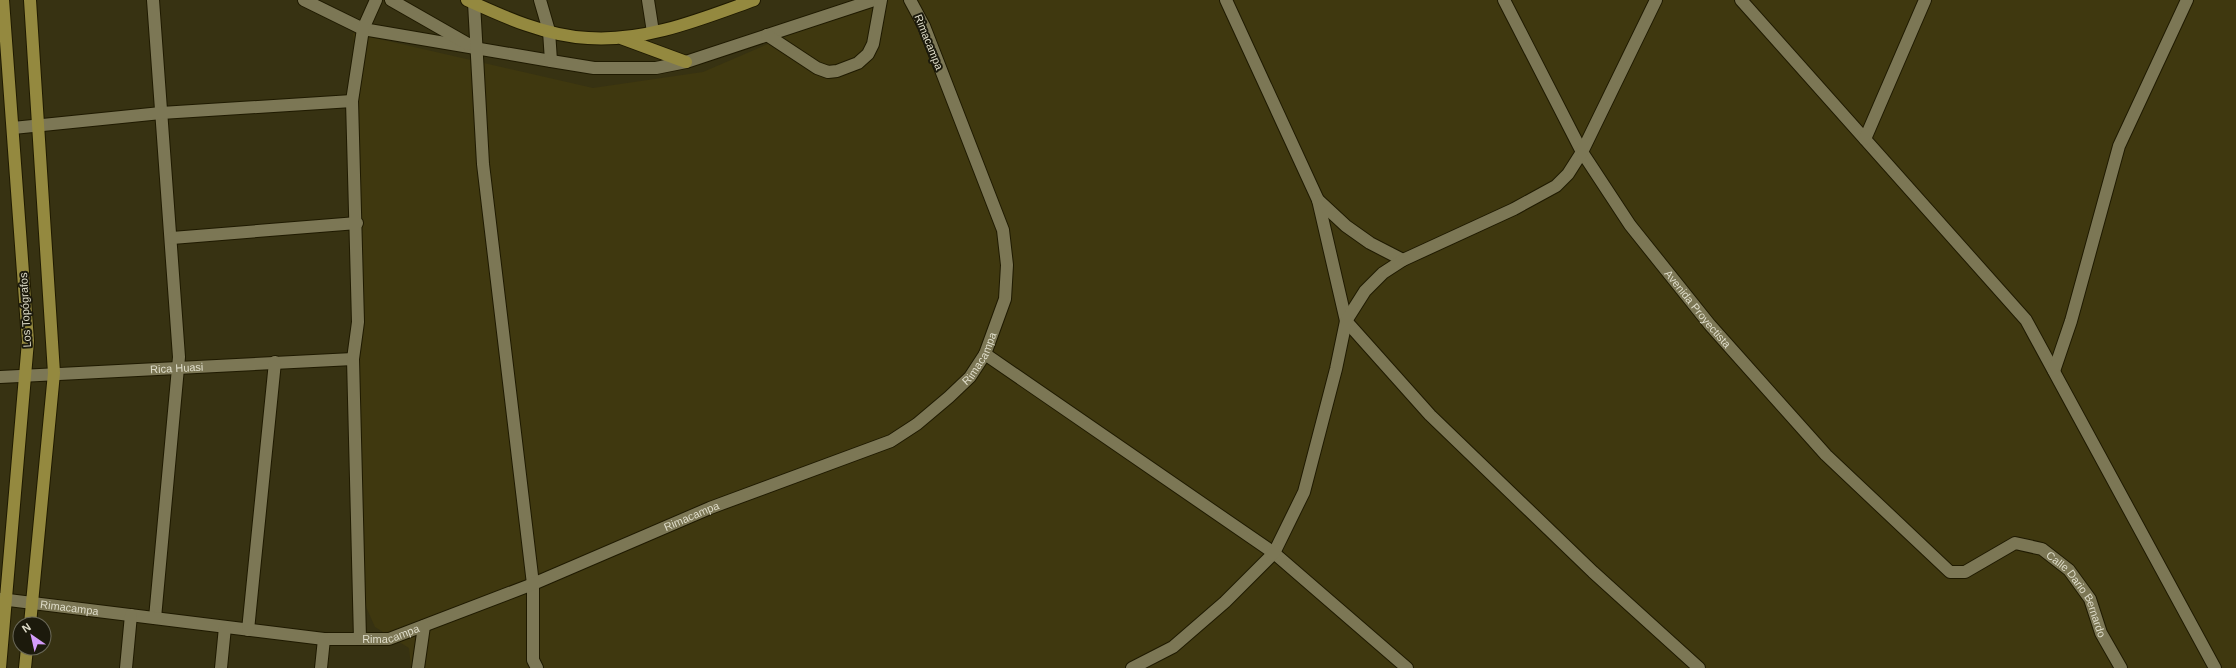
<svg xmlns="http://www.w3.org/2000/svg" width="2236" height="668" viewBox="0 0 2236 668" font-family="Arial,sans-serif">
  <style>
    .built { fill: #3f380f }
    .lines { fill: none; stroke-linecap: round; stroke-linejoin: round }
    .minor-casing { stroke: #1f1a00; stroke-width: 14 }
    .major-casing { stroke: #1f1a00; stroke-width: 14 }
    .minor { stroke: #7c7755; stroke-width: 12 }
    .major { stroke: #94893f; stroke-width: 12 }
    .labels { text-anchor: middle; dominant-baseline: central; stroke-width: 4; stroke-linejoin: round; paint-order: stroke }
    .street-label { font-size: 11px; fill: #dfddca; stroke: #1c1a0c }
  </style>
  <rect width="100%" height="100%" fill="#373212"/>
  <path class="built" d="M870,0H2236V668H411L409,648L375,627L363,600L359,363L358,102L353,33L593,88L703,72Z"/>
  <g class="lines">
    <defs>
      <g id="minor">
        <path d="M153,0L179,357L155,618"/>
        <path d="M304,0L363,29L551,61L594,68H656L686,62L874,0"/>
        <path d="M391,0L468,44"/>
        <path d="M540,0L549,31L551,61"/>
        <path d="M648,0L653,32"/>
        <path d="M1226,0L1318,200L1346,321L1430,415L1593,572L1699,668"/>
        <path id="s1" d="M1504,0L1582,152L1630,225L1710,325L1826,455L1950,572H1965L2015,543L2042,549L2069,570L2090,599L2101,633L2121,668"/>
        <path d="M1741,0L2026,320L2215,668"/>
        <path d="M474,3L483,164L533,584V660L537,668"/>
        <path d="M767,35L817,68L828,72L837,71L858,63L868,54L873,44L881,0"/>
        <path d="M13,128L161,113L352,101"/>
        <path d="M1865,139L1925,0"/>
        <path d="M1318,200L1346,226L1370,243L1403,260"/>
        <path d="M172,238L357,223"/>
        <path d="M985,354L1274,553L1407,668"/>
        <path d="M2054,371L2071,321L2119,146L2187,0"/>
        <path id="s2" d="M0,377L353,359"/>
        <path id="s3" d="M0,599L324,639H389L533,584L710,508L891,441L917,424L949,397L970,377L985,354L1005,299L1007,265L1003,230L924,26L910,0"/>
        <path d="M248,630L275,362"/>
        <path d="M360,639L353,359L358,322L352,101L363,29L376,0"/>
        <path d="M126,668L131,615"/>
        <path d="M221,668L225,627"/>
        <path d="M321,668L324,639"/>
        <path d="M418,668L424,626"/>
        <path d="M1132,668L1173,647L1225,602L1274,553L1304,492L1336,369L1346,321L1365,291L1383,273L1403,260L1514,209L1556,186L1568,174L1582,152L1656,0"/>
      </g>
      <path id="major" d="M30,0L54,373L30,624
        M467,0C504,17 546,36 588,38C646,42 701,19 754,0
        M621,38L686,62
        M0,668L28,341L3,0
        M25,668L27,648"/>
    </defs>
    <use href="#minor" class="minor-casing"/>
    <use href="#major" class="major-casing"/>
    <use href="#minor" class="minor"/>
    <use href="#major" class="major"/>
  </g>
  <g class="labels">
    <g class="street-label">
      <text transform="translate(929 42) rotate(68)">Rimacampa</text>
      <text stroke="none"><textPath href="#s1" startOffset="366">Avenida Proyectista</textPath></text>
      <text transform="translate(25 310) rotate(-93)">Los Topógrafos</text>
      <text stroke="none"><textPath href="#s3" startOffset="1054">Rimacampa</textPath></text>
      <text stroke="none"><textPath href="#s2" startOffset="177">Rica Huasi</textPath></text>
      <text stroke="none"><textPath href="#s3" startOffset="718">Rimacampa</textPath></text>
      <text stroke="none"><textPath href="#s1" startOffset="890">Calle Dario Bernardo</textPath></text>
      <text stroke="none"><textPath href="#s3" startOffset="70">Rimacampa</textPath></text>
      <text stroke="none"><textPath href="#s3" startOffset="394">Rimacampa</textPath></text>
    </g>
  </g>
  <g transform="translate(32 636) rotate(326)"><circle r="19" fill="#1c1a0c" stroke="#6a6858"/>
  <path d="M0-3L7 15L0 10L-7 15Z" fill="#d49cfb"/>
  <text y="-6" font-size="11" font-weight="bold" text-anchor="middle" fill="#dfddca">N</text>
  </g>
</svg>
